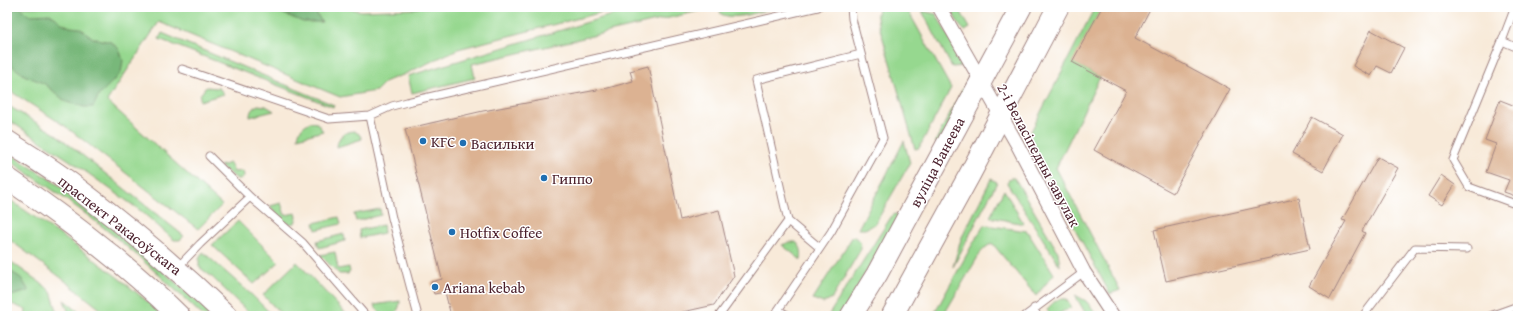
<svg xmlns="http://www.w3.org/2000/svg" width="1525" height="323" viewBox="0 0 1525 323" font-family="'Gentium Book Plus',serif">
  <style>
    .green { fill: #96d88f; stroke: #707c5d }
    .forest { fill: #78b87a; stroke: #616c52 }
    .building { fill: #dcb292 }
    .lines { fill: none; stroke-linecap: round; stroke-linejoin: round }
    .lane-casing { stroke: #a18482; stroke-width: 9 }
    .street-casing { stroke: #a18482; stroke-width: 15 }
    .primary-casing { stroke: #a18482; stroke-width: 23 }
    .lane { stroke: #fff; stroke-width: 7 }
    .street { stroke: #fff; stroke-width: 13 }
    .primary { stroke: #fff; stroke-width: 21 }
    .poi-dot { fill: #1f6fb2; stroke: #fff; stroke-width: 1.5 }
    .labels { text-anchor: middle; dominant-baseline: central; stroke-width: 3; stroke-linejoin: round; paint-order: stroke }
    .poi-label { font-size: 15px; fill: #4a1f2b; stroke: #fff; text-anchor: start }
    .street-label { font-size: 15px; fill: #4a1f2b; stroke: #fff }
  </style>
  <rect width="100%" height="100%" fill="#fff"/>
  <filter id="ink" filterUnits="userSpaceOnUse"><feTurbulence type="fractalNoise" baseFrequency=".025" numOctaves="2"/><feDisplacementMap in="SourceGraphic" scale="8" xChannelSelector="R" yChannelSelector="G"/><feConvolveMatrix kernelMatrix="1 2 1 2 8 2 1 2 1" color-interpolation-filters="sRGB"/></filter>
  <filter id="wash" filterUnits="userSpaceOnUse"><feTurbulence type="fractalNoise" baseFrequency=".012" numOctaves="4" result="noise"/><feDisplacementMap in="SourceGraphic" scale="16" xChannelSelector="R" yChannelSelector="G"/><feGaussianBlur stdDeviation="0.9" result="paint"/><feColorMatrix in="noise" values="0 0 0 0 0 0 0 0 0 0 0 0 0 0 0 0 0 1.4 0 .05"/><feComposite in="paint" operator="in"/></filter>
  <g filter="url(#wash)">
    <rect width="100%" height="100%" fill="#f8ead9"/>
    <path class="green" d="M7,7H340L362,11L414,9L420,7H601L607,11L458,49L403,75L386,81L376,91L340,97L159,22L107,101L222,205L198,229L65,126L7,89Z
      M638,7H716L472,64L475,78L412,93L408,76Z
      M719,7H777C762,11 735,21 721,14Z
      M879,7H906L951,88L919,148L915,149L882,35C879,26 874,16 879,7Z
      M949,7H958L970,28L965,31L960,26Z
      M1095,7H1102L1073,62L1100,77L1056,168L1120,290L1110,294L1027,139Z
      M922,11L936,14L965,66L952,67Z
      M162,33L334,105L333,107L159,39Z
      M971,73L972,79L939,144L935,142Z
      M206,87L219,88L224,94L200,101V95Z
      M7,105L57,135L184,236L180,240H174L141,211L75,164L7,119Z
      M258,105L266,106L274,111L250,117C250,111 252,108 258,105Z
      M310,122L317,123L323,131L298,138C299,129 303,126 310,122Z
      M354,131L359,134L362,139L337,147C338,136 344,132 354,131Z
      M904,141L910,163L875,224L865,229H858Z
      M7,152L65,189L118,231L213,316H203C174,289 145,261 114,236C80,208 44,184 7,159Z
      M230,163L234,172L243,171L244,176L242,179H237L220,166Z
      M1010,178H1014L1017,182L1058,252L1060,266L1007,183Z
      M991,179L997,182L953,267L961,239Z
      M1004,190L1024,224L990,217Z
      M7,198C61,235 115,272 164,316H109L60,277L7,238Z
      M281,203L285,215L296,213L297,217L295,223C285,227 276,213 270,206Z
      M380,209L381,215L356,221L354,214Z
      M895,214L900,215L848,303L839,316H828L891,217Z
      M339,217L341,224L316,230L314,223Z
      M238,221L279,262L254,284L212,245Z
      M383,225L384,233L360,238L359,230Z
      M984,225L1027,231L1054,274L1036,296L992,243L982,250L943,316H933L972,245Z
      M344,234L345,241L319,248L317,241Z
      M853,236C859,240 861,242 861,249L832,298L823,303L813,299Z
      M790,242H796C802,248 802,252 801,260L782,245Z
      M203,252L252,295L273,316H252L212,277L199,267V259Z
      M335,252L338,269L349,267L350,272L348,274H339L320,255Z
      M7,259L45,286L51,292L59,316H25L26,310L7,302Z
      M297,262L348,316H283L263,295Z
      M1075,295L1086,301L1099,316H1087Z
      M1059,299H1066L1071,307L1055,316H1050L1047,309L1054,302Z
      M64,300L84,316H70Z
      M400,301C399,319 382,320 374,305Z"/>
    <path class="forest" d="M20,7L28,15L50,14L56,18L60,22L70,27L80,28L93,38L111,42L119,49L123,60L121,73L99,95L93,107H84L66,102L45,84L24,75L11,65L7,47V13L10,10Z
      M267,7H307L313,9L322,22H303Z
      M7,269L21,278L29,291L7,297Z"/>
    <g id="blocks">
      <path class="building" d="M1102,7H1151L1135,38L1230,89L1173,193L1094,150L1126,91L1072,62Z
        M1371,30L1404,48L1391,73L1377,66L1371,76L1353,66Z
        M648,66L680,220L719,210L734,276L714,305L665,316H451L445,292L434,294L431,282L442,279L405,129L483,111L608,88L633,81L630,71Z
        M1500,100L1518,107V197L1504,192L1509,180L1486,172L1496,144L1485,140Z
        M1312,117L1343,134L1323,171L1292,154Z
        M1378,157L1398,168L1362,231L1365,233L1330,299L1309,286L1346,221L1342,220Z
        M1441,175L1455,185L1442,205L1428,196Z
        M1299,198L1310,249L1166,281L1154,230Z"/>
    </g>
  </g>
  <g filter="url(#ink)">
    <use href="#blocks" fill-opacity="0" stroke="#a18482" stroke-width="1"/>
    <g class="lines">
      <defs>
        <path id="lane" d="M1515,7L1502,41L1518,48
          M1502,41L1453,160L1469,187L1518,205
          M182,69L329,119L370,116L392,106L407,102L818,7
          M370,116L392,218L418,316
          M209,156L250,197L303,243L366,316
          M820,248L788,221L756,80L861,54
          M177,268L200,244L250,197
          M1034,308L1037,316
          M778,310L789,316
          M719,316L788,221
          M774,316L831,232L883,138L852,19L851,7
          M1025,316L1084,272
          M1363,316L1415,248L1467,249
          M1490,316L1518,306"/>
        <path id="street" d="M939,7L1017,144L1084,272L1113,316"/>
        <path id="primary" d="M7,141C31,157 56,171 78,189C131,229 179,270 227,316
          M7,178C67,219 128,265 179,316
          M851,316L877,274L1021,7
          M892,316L970,174L1058,7"/>
      </defs>
      <use href="#lane" class="lane-casing"/>
      <use href="#street" class="street-casing"/>
      <use href="#primary" class="primary-casing"/>
      <use href="#lane" class="lane"/>
      <use href="#street" class="street"/>
      <use href="#primary" class="primary"/>
    </g>
  </g>
  <g class="poi-dot">
    <circle cx="423" cy="141" r="4"/>
    <circle cx="463" cy="143" r="4"/>
    <circle cx="544" cy="178" r="4"/>
    <circle cx="452" cy="232" r="4"/>
    <circle cx="435" cy="287" r="4"/>
  </g>
  <g class="labels">
    <g class="poi-label">
      <text x="431" y="141">KFC</text>
      <text x="471" y="143">Васильки</text>
      <text x="552" y="178">Гиппо</text>
      <text x="460" y="232">Hotfix Coffee</text>
      <text x="443" y="287">Ariana kebab</text>
    </g>
    <g class="street-label">
      <text transform="translate(1039 155) rotate(62)">2-і Веласіпедны завулак</text>
      <text transform="translate(937 162) rotate(-62)">вуліца Ванеева</text>
      <text transform="translate(120 225) rotate(38)">праспект Ракасоўскага</text>
    </g>
  </g>
  <rect width="1525" height="323" fill="none" stroke="#fff" stroke-width="24"/>
</svg>
